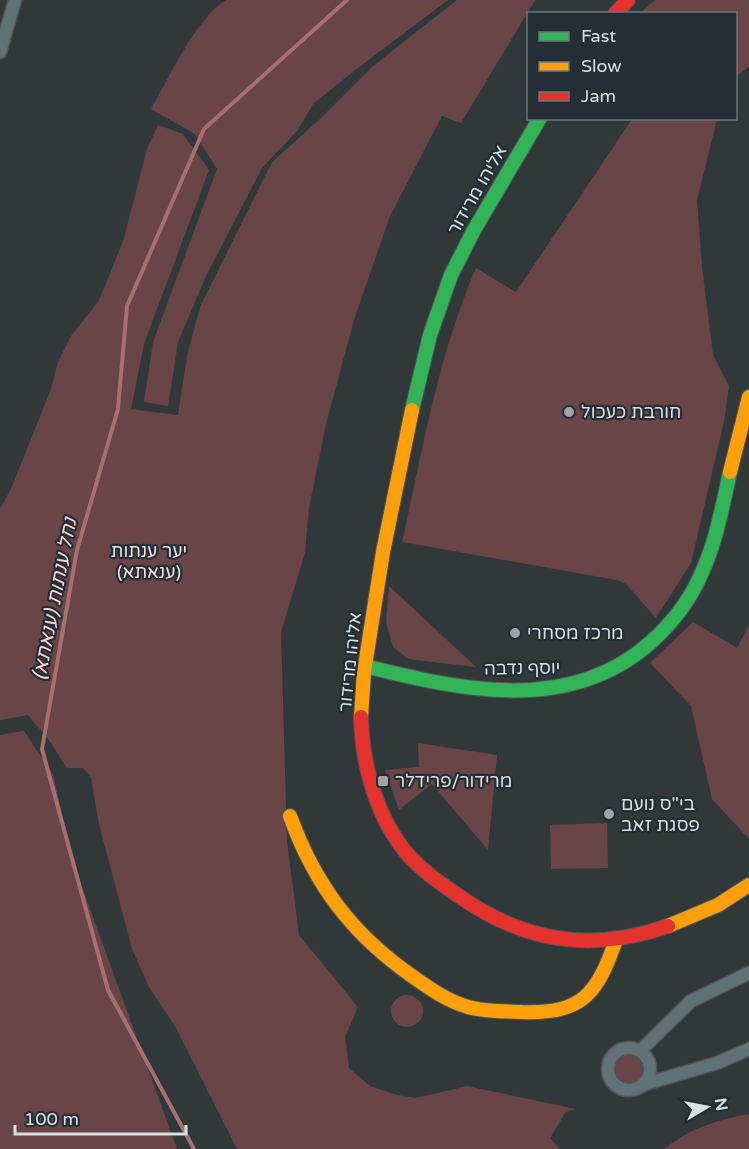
<svg xmlns="http://www.w3.org/2000/svg" width="749" height="1149" viewBox="0 0 749 1149" font-family="'Varela Round',Heebo,sans-serif">
  <style>
    .green { fill: #6a4548 }
    .lines { fill: none; stroke-linecap: round; stroke-linejoin: round }
    .stream { stroke: #a86e72; stroke-width: 4 }
    .street-casing { stroke: #505557; stroke-width: 15 }
    .fast-casing { stroke: #505557; stroke-width: 16 }
    .slow-casing { stroke: #505557; stroke-width: 16 }
    .jam-casing { stroke: #505557; stroke-width: 16 }
    .street { stroke: #617277; stroke-width: 12 }
    .fast { stroke: #30b455; stroke-width: 14 }
    .slow { stroke: #ff9f0a; stroke-width: 14 }
    .jam { stroke: #e5322d; stroke-width: 14 }
    .poi-dot { fill: #9ea5a7; stroke: #232f34; stroke-width: 2 }
    .labels { text-anchor: middle; dominant-baseline: central; stroke-width: 4.5; stroke-linejoin: round; paint-order: stroke }
    .street-label { font-size: 18px; fill: #d8e0e2; stroke: #232f34 }
    .poi-label { font-size: 18px; fill: #d8e0e2; stroke: #232f34; text-anchor: start }
    .park-label { font-size: 18px; fill: #f3dfdf; stroke: #232f34 }
    .water-label { font-size: 20px; font-style: italic; fill: #fad2d4; stroke: #232f34 }
  </style>
  <rect width="100%" height="100%" fill="#31383a"/>
  <path class="green" d="M226,0H448L354,71L313,104L298,130L262,168L206,276L178,342L168,406L144,402L153,342L217,169L195,134L151,109C169,78 196,18 226,0Z
    M457,0H535L461,123L442,116L390,216L354,320L326,424L309,508L305,553L281,632L287,841L299,935L358,1007L345,1037L349,1068L370,1086L397,1095L416,1098L467,1086L576,1109L566,1112L550,1138L560,1149H237L175,1026L149,987L132,949L99,824L91,778L83,768H67L49,740L28,715L0,720V509L11,489L51,389L58,362L71,336L98,302L110,274L124,238L147,149L158,125L183,134L209,170L144,344L131,409L178,415L187,356L200,307L272,162L320,119L373,66Z
    M655,0H749V66L736,77V14L640,13Z
    M632,119H717L697,200L702,267L713,355L729,386L724,421L691,563L656,618L626,584L617,580L402,542C423,449 438,356 476,268L516,292Z
    M389,586L476,667L408,659L393,647L386,622Z
    M693,622L737,648L749,625V839L712,799L691,706L650,663Z
    M24,731L53,774L72,859L177,1149H0V735Z
    M418,743L497,755L488,850L432,784L399,810L385,770L419,767Z
    M607,823L608,868L551,869L550,825Z
    M391 1011a16 16 0 1 1 32 0a16 16 0 1 1-32 0Z
    M615 1069a14 14 0 1 1 28 0a14 14 0 1 1-28 0Z
    M749,1114V1149H664C692,1127 715,1121 749,1114Z"/>
  <g class="lines">
    <path class="stream" d="M194,1149L108,990L42,749L77,550L118,409L127,306L204,129L347,0"/>
    <defs>
      <path id="street" d="M0,52L15,0
        M608 1069a21 21 0 1 1 42 0a21 21 0 1 1-42 0Z
        M640,1051L691,1001L749,973
        M645,1084L717,1063L749,1049"/>
      <path id="fast" d="M412,410L430,335L451,275L474,230L540,118
        M365,666C460,690 570,715 651,642C670,625 687,604 698,581C715,547 722,509 730,472"/>
      <path id="slow" d="M730,472L749,397
        M361,717L364,672L383,552L412,410
        M290,816C315,885 352,934 412,976C429,988 447,1001 468,1007C485,1012 504,1011 522,1012C583,1014 597,994 616,940
        M668,926L718,905L749,885"/>
      <path id="jam" d="M615,14L628,0
        M361,717C362,765 377,820 410,857C424,872 440,883 456,894C523,942 590,953 668,926"/>
    </defs>
    <use href="#street" class="street-casing"/>
    <use href="#fast" class="fast-casing"/>
    <use href="#slow" class="slow-casing"/>
    <use href="#jam" class="jam-casing"/>
    <use href="#street" class="street"/>
    <use href="#fast" class="fast"/>
    <use href="#slow" class="slow"/>
    <use href="#jam" class="jam"/>
  </g>
  <g class="poi-dot">
    <circle cx="569" cy="412" r="6"/>
    <circle cx="515" cy="633" r="6"/>
    <rect x="377" y="775" width="12" height="12" rx="3"/>
    <circle cx="609" cy="814" r="6"/>
  </g>
  <g class="labels">
    <g class="street-label">
      <text transform="translate(477 190) rotate(-60)">אליהו מרידור</text>
      <text transform="translate(350 662) rotate(-84)">אליהו מרידור</text>
      <text transform="translate(522 668) rotate(-1)">יוסף נדבה</text>
    </g>
    <g class="poi-label">
      <text x="581" y="412">חורבת כעכול</text>
      <text x="527" y="633">מרכז מסחרי</text>
      <text x="395" y="781">מרידור/פרידלר</text>
      <text x="621" y="804">בי"ס נועם<tspan x="621" dy="21">פסגת זאב</tspan></text>
    </g>
    <g class="park-label">
      <text x="149" y="551">יער ענתות<tspan x="149" dy="21">(ענאתא)</tspan></text>
    </g>
    <g class="water-label">
      <text transform="translate(55 599) rotate(-79)">נחל ענתות (ענאתא)</text>
    </g>
  </g>
  <rect x="527" y="12" width="210" height="108" fill="#232f34" stroke="#6b767a" stroke-width="1.5"/>
  <rect x="539" y="32" width="30" height="9" fill="#30b455" stroke="#6b767a" stroke-width="1.5"/>
  <text x="581" y="42" font-size="18" fill="#d8e0e2">Fast</text>
  <rect x="539" y="62" width="30" height="9" fill="#ff9f0a" stroke="#6b767a" stroke-width="1.5"/>
  <text x="581" y="72" font-size="18" fill="#d8e0e2">Slow</text>
  <rect x="539" y="92" width="30" height="9" fill="#e5322d" stroke="#6b767a" stroke-width="1.5"/>
  <text x="581" y="102" font-size="18" fill="#d8e0e2">Jam</text>
  <g transform="translate(707 1107) rotate(80)" stroke="#232f34" stroke-width="4.5" paint-order="stroke">
  <path d="M0-4.5L10 22L0 15L-10 22Z" fill="#d8e0e2"/>
  <text y="-9" font-size="16" font-weight="bold" text-anchor="middle" fill="#d8e0e2">N</text>
  </g>
  <path d="M15 1125v9h171v-9" fill="none" stroke="#d8e0e2" stroke-width="3"/>
  <text x="24" y="1125" font-size="18" fill="#d8e0e2" stroke="#232f34" stroke-width="4.5" paint-order="stroke">100 m</text>
</svg>
